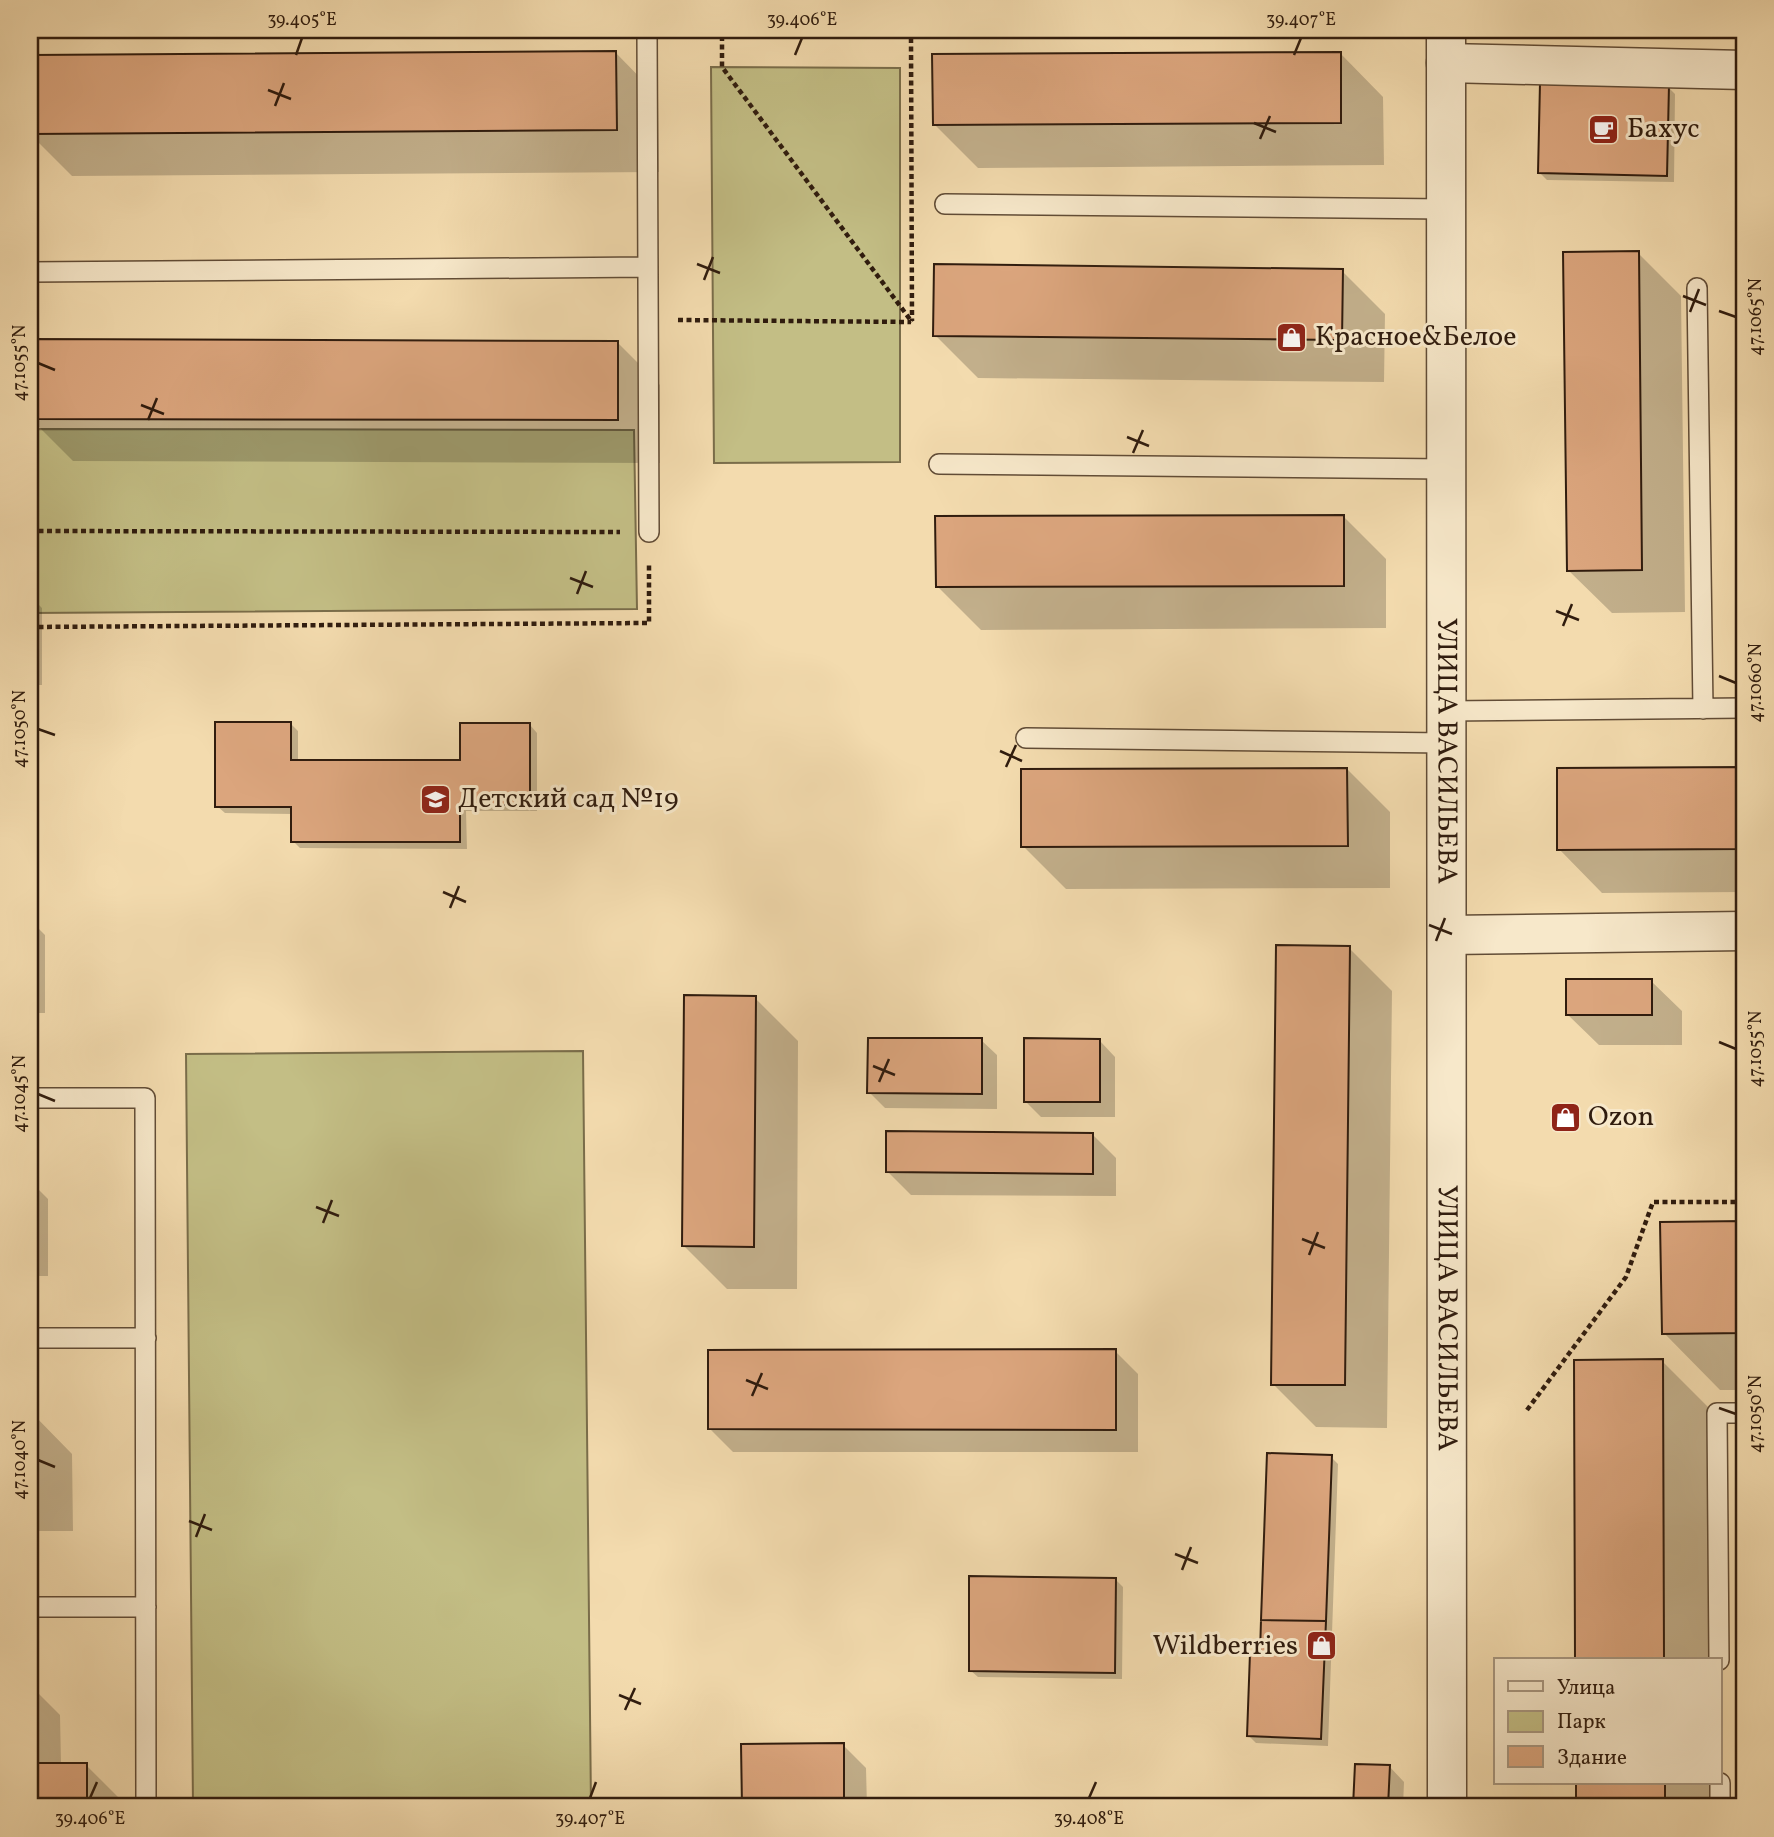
<svg xmlns="http://www.w3.org/2000/svg" width="1774" height="1837" viewBox="0 0 1774 1837" font-family="Vollkorn,serif">
  <style>
    .green { fill: #c3be85; stroke: #7a6d4a; stroke-width: 2 }
    .shadow { fill: #0003 }
    .building { fill: #dba57d; stroke: #301c0e; stroke-width: 2 }
    .lines { fill: none; stroke-linecap: round; stroke-linejoin: round }
    .service-casing { stroke: #614c36; stroke-width: 22 }
    .minor-casing { stroke: #614c36; stroke-width: 41 }
    .tertiary-casing { stroke: #614c36; stroke-width: 41 }
    .path { stroke: #301c0e; stroke-width: 4.5; stroke-dasharray: 5 3.5; stroke-linecap: butt }
    .service { stroke: #f7e8ca; stroke-width: 19 }
    .minor { stroke: #f7e8ca; stroke-width: 38 }
    .tertiary { stroke: #f7e8ca; stroke-width: 38 }
    .ticks { fill: none; stroke: #301c0e; stroke-width: 2.5 }
    .labels { text-anchor: middle; dominant-baseline: central; stroke-width: 6; stroke-linejoin: round; paint-order: stroke }
    .poi-label { font-size: 28px; fill: #301c0e; stroke: #f7e8ca; text-anchor: start }
    .street-label { font-size: 28px; fill: #301c0e; stroke: #f7e8ca }
    .neatline { fill: none; stroke: #301c0e; stroke-width: 2.5 }
    .ticks-label { font-size: 18px; text-anchor: middle; fill: #301c0e }
  </style>
  <rect width="100%" height="100%" fill="#f3dbae"/>
  <filter id="stains"><feTurbulence type="fractalNoise" baseFrequency=".00286" numOctaves="4"/><feColorMatrix values="0 0 0 0 .2 0 0 0 0 .09 0 0 0 0 .02 0 0 0 .5 -.17"/></filter>
  <radialGradient id="worn" r=".72"><stop offset=".6" stop-color="#630" stop-opacity="0"/><stop offset="1" stop-color="#630" stop-opacity=".3"/></radialGradient>
  <path class="green" d="M711,67L900,68V462L714,463Z
    M30,429L634,430L637,609L30,613Z
    M583,1051L591,1807H193L186,1054Z"/>
  <path class="shadow" d="M615,52L658,96L659,172L72,176L30,134V56Z
    M1340,53L1383,97L1384,165L978,168L935,125Z
    M1668,87L1675,94L1674,182L1547,180L1540,173Z
    M1638,253L1681,296L1685,612L1612,613L1568,570Z
    M1342,271L1385,314L1384,382L978,378L935,335Z
    M30,341L617,342L660,385V463L73,461L30,418Z
    M1343,516L1386,559V628L981,630L938,587Z
    M30,596L42,608V685H30Z
    M291,724L298,731V762H462L530,725L537,733V811H466L467,849L300,848L293,841V814L225,813L217,806Z
    M1744,768V892L1602,893L1559,849L1558,770Z
    M1347,769L1390,812V888L1066,889L1023,846Z
    M30,920L45,935V1013H30Z
    M1349,948L1392,991L1387,1428L1316,1427L1273,1384Z
    M1651,981L1682,1011V1045H1599L1568,1015Z
    M755,998L798,1041L797,1289H727L684,1246Z
    M981,1040L997,1055V1109L885,1108L869,1092Z
    M1100,1041L1115,1057V1117H1041L1025,1101Z
    M1093,1135L1116,1158V1196L911,1195L888,1172Z
    M30,1181L48,1199V1276H30Z
    M1744,1222V1390H1720L1664,1333L1662,1223Z
    M1115,1351L1138,1374V1452H733L710,1429Z
    M1662,1361L1719,1418L1720,1660H1577L1575,1362Z
    M30,1411L72,1454L73,1531H30Z
    M1331,1457L1338,1464L1328,1746L1256,1743L1249,1736L1262,1655Z
    M1116,1580L1123,1587L1122,1679L978,1677L970,1670Z
    M1720,1662V1807H1577V1783H1720Z
    M30,1685L60,1715L61,1765H86L128,1807H30Z
    M843,1745L866,1768L867,1807H744L743,1746Z
    M1357,1766H1389L1404,1782L1403,1807H1355Z"/>
  <path class="building" d="M616,51L617,130L30,134V55Z
    M1341,52V123L933,125L932,54Z
    M1540,83L1669,85L1667,176L1538,173Z
    M1639,251L1642,570L1567,571L1563,252Z
    M934,264L1343,269L1342,340L933,336Z
    M30,339L618,341V420L30,419Z
    M1344,515V586L936,587L935,516Z
    M215,722H291V760H460V723H530V805H460V842H291V807H215Z
    M1744,767V849L1557,850V768Z
    M1347,768L1348,846L1021,847V769Z
    M1276,945L1350,946L1345,1385H1271Z
    M1566,979H1652V1015H1566Z
    M684,995L756,996L754,1247L682,1246Z
    M868,1038H982V1094L867,1093Z
    M1024,1038L1100,1039V1102H1024Z
    M886,1131L1093,1133V1174L886,1172Z
    M1744,1221V1333L1662,1334L1660,1222Z
    M1116,1349V1430L708,1429V1350Z
    M1663,1359L1664,1660H1575L1574,1360Z
    M1267,1453L1332,1455L1326,1621L1261,1620Z
    M969,1576L1116,1578L1115,1673L969,1671Z
    M1261,1620L1326,1621L1321,1739L1247,1736L1250,1653H1260Z
    M844,1743V1807H742L741,1744Z
    M30,1763H87V1807H30Z
    M1355,1764L1390,1765L1388,1807H1353Z
    M1576,1783H1665V1807H1576Z"/>
  <g class="lines">
    <defs>
      <path id="service" d="M647,30L649,532
        M945,204L1446,209
        M30,272L648,267
        M1697,288L1703,709
        M939,464L1446,469
        M1446,711L1744,708
        M1026,738L1447,743
        M30,1098H145L146,1807
        M30,1338H146
        M30,1607H146
        M1719,1660L1717,1413H1744
        M1720,1783V1807"/>
      <path id="minor" d="M1446,63L1744,70
        M1447,935L1744,931"/>
      <g id="tertiary">
        <path id="s1" d="M1446,30L1447,1807"/>
      </g>
    </defs>
    <use href="#service" class="service-casing"/>
    <use href="#minor" class="minor-casing"/>
    <use href="#tertiary" class="tertiary-casing"/>
    <path class="path" d="M722,36V67L912,322
      M911,38L912,321
      M678,320L911,322
      M30,531L620,532
      M30,627L649,623V562
      M1527,1410L1626,1277L1653,1202H1744"/>
    <use href="#service" class="service"/>
    <use href="#minor" class="minor"/>
    <use href="#tertiary" class="tertiary"/>
  </g>
  <path class="ticks" d="M296,55L302,38M795,55L802,38M1294,55L1301,38M268,90L291,99M275,106L284,83M1254,123L1276,132M1260,139L1270,116M697,264L720,273M704,280L713,257M1683,296L1706,305M1719,311L1736,317M1690,312L1699,289M38,363L55,370M141,405L164,414M148,420L157,398M1127,437L1149,446M1133,453L1143,430M570,578L593,587M577,594L586,571M1556,611L1579,620M1563,626L1572,604M1719,676L1736,683M38,729L55,735M1000,751L1022,761M1006,767L1016,745M443,892L466,902M450,908L459,886M1429,925L1452,934M1436,941L1445,918M1719,1042L1736,1049M873,1066L895,1075M879,1082L889,1059M38,1094L55,1101M316,1207L339,1216M323,1223L332,1200M1302,1239L1325,1248M1309,1255L1318,1232M746,1380L768,1389M752,1396L762,1373M1719,1408L1736,1414M38,1460L55,1467M189,1521L212,1530M196,1537L205,1514M1175,1554L1198,1563M1182,1570L1191,1547M619,1695L641,1704M625,1710L635,1688M90,1798L97,1782M590,1798L596,1782M1089,1798L1096,1782"/>
  <defs>
    <symbol id="cafe-square" viewBox="-11 -11 22 22"><rect x="-9" y="-9" width="18" height="18" rx="4" fill="#8f2418" stroke="#f7e8ca"/><path d="M-5.5-4.5H6V0H3Q3 3.5 0 3.5H-2.5Q-5.5 3.5-5.5 0ZM3-3.2v2h1.7v-2ZM-6 4.5H4V6H-6Z" fill="#fff"/></symbol>
    <symbol id="shop-square" viewBox="-11 -11 22 22"><rect x="-9" y="-9" width="18" height="18" rx="4" fill="#8f2418" stroke="#f7e8ca"/><path d="M-5-2.5h2.3a2.7 3.5 0 0 1 5.4 0H5L5.5 6h-11ZM-1.5-2.5h3a1.5 2.3 0 0 0-3 0Z" fill="#fff"/></symbol>
    <symbol id="school-square" viewBox="-11 -11 22 22"><rect x="-9" y="-9" width="18" height="18" rx="4" fill="#8f2418" stroke="#f7e8ca"/><path d="M0-5L7-2L0 1L-7-2ZM-4 1L0 2.5L4 1V4Q0 6-4 4Z" fill="#fff"/></symbol>
  </defs>
  <g fill-rule="evenodd">
    <use href="#cafe-square" x="1586" y="112" width="35" height="35"/>
    <use href="#shop-square" x="1274" y="320" width="35" height="35"/>
    <use href="#school-square" x="418" y="782" width="35" height="35"/>
    <use href="#shop-square" x="1548" y="1100" width="35" height="35"/>
    <use href="#shop-square" x="1304" y="1628" width="35" height="35"/>
  </g>
  <g class="labels">
    <g class="poi-label">
      <text x="1627" y="129">Бахус</text>
      <text x="1315" y="337">Красное&amp;Белое</text>
      <text x="458" y="799">Детский сад №19</text>
      <text x="1588" y="1117">Ozon</text>
      <text x="1298" y="1646" text-anchor="end">Wildberries</text>
    </g>
    <g class="street-label">
      <text stroke="none"><textPath href="#s1" startOffset="721">УЛИЦА ВАСИЛЬЕВА</textPath></text>
      <text stroke="none"><textPath href="#s1" startOffset="1288">УЛИЦА ВАСИЛЬЕВА</textPath></text>
    </g>
  </g>
  <rect width="1774" height="1837" fill="none" stroke="#f3dbae" stroke-width="77"/>
  <rect x="1494" y="1658" width="228" height="126" fill="#f7e8ca" stroke="#a7967f" stroke-width="2"/>
  <rect x="1508" y="1681" width="35" height="10" fill="#f7e8ca" stroke="#a7967f" stroke-width="2"/>
  <text x="1557" y="1694" font-size="21" fill="#301c0e">Улица</text>
  <rect x="1508" y="1711" width="35" height="21" fill="#c3be85" stroke="#a7967f" stroke-width="2"/>
  <text x="1557" y="1728" font-size="21" fill="#301c0e">Парк</text>
  <rect x="1508" y="1746" width="35" height="21" fill="#dba57d" stroke="#a7967f" stroke-width="2"/>
  <text x="1557" y="1764" font-size="21" fill="#301c0e">Здание</text>
  <rect x="38" y="38" width="1698" height="1760" class="neatline"/>
  <g class="ticks-label">
    <text x="302" y="25">39.405°E</text>
    <text x="802" y="25">39.406°E</text>
    <text x="1301" y="25">39.407°E</text>
    <text transform="translate(1755 317) rotate(-90)" y="6">47.1065°N</text>
    <text transform="translate(19 363) rotate(-90)" y="6">47.1055°N</text>
    <text transform="translate(1755 683) rotate(-90)" y="6">47.1060°N</text>
    <text transform="translate(19 729) rotate(-90)" y="6">47.1050°N</text>
    <text transform="translate(1755 1049) rotate(-90)" y="6">47.1055°N</text>
    <text transform="translate(19 1094) rotate(-90)" y="6">47.1045°N</text>
    <text transform="translate(1755 1414) rotate(-90)" y="6">47.1050°N</text>
    <text transform="translate(19 1460) rotate(-90)" y="6">47.1040°N</text>
    <text x="90" y="1824">39.406°E</text>
    <text x="590" y="1824">39.407°E</text>
    <text x="1089" y="1824">39.408°E</text>
  </g>
  <rect width="100%" height="100%" filter="url(#stains)"/>
  <rect width="100%" height="100%" fill="url(#worn)"/>
</svg>
